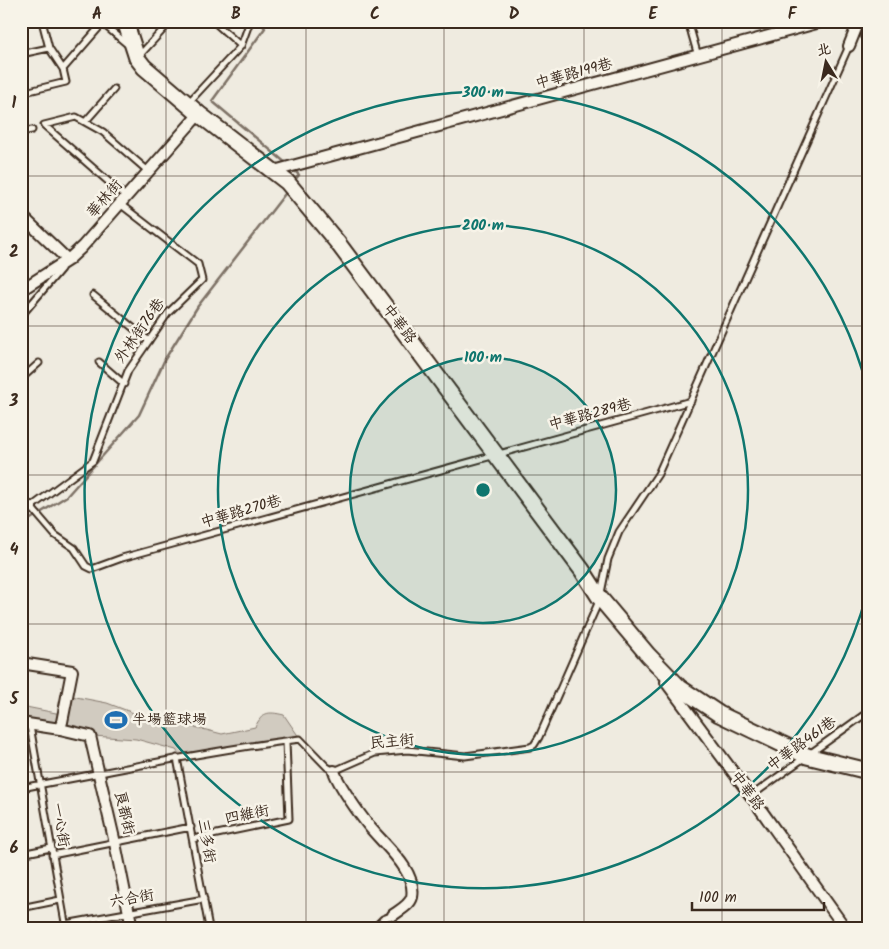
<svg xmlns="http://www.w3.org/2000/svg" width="889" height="949" viewBox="0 0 889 949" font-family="Kalam,'LXGW WenKai TC',sans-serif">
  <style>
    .green { fill: #d1cbc0; stroke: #867a6f }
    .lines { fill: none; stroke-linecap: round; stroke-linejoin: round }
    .stream { stroke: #7e7266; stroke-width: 2.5 }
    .lane-casing { stroke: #3b2a1e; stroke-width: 9 }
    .street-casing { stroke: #3b2a1e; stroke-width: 14 }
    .secondary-casing { stroke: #3b2a1e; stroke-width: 19 }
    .lane { stroke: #f7f3e8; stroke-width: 5 }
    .street { stroke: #f7f3e8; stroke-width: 10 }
    .secondary { stroke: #f7f3e8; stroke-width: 15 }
    .grid { fill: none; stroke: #3b2a1e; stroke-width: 1; stroke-opacity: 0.55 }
    .ring { fill: none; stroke: #0f766e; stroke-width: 2.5 }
    .labels { text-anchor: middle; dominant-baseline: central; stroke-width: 5; stroke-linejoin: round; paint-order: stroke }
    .street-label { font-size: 15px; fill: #3b2a1e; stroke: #f7f3e8 }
    .poi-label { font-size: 15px; fill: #3b2a1e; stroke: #f7f3e8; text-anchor: start }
    .centre { fill: #0f766e; stroke: #f7f3e8; stroke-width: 2.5 }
    .ring-label { font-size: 15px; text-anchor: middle; font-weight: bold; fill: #0f766e; stroke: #f7f3e8; stroke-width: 5; stroke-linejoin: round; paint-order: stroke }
    .neatline { fill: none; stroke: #3b2a1e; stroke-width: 2 }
    .grid-label { font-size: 16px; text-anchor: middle; font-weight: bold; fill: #3b2a1e }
  </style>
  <rect width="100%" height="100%" fill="#efebe0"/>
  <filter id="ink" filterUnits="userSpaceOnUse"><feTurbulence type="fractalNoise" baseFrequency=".02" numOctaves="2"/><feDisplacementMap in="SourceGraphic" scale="10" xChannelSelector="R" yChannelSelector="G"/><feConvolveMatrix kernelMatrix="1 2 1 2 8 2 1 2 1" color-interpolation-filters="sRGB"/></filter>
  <g filter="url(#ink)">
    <path class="green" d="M71,696L107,703L160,723L187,725L222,734L255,727C263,712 267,711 284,715L299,737L180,755L176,750L136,739L93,736L21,720V706L66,715Z"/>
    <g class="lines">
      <path class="stream" d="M259,21L265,28L212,101L287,164
        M293,169L299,175L294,181
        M21,525L67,496L139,415L165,359L198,306L288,190
        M21,590L23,591L21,601"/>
      <defs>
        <path id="lane" d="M688,21L698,56
          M101,22L127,44
          M241,46L250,21
          M21,54L49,48
          M139,56L171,21
          M63,69L103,23
          M21,93L66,82L63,69L49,48L42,21
          M189,102L241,46L213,21
          M85,122L114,89
          M21,132L32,130
          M126,197L44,125L76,117L103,132L148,171
          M93,295L149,341
          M21,316L61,269
          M99,362L124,384
          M21,379L39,363
          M21,498L31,507L55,535L74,548L86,566L92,569L122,558L691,401
          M31,507L93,461L128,371L168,313L202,280L198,264L120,204
          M601,593L608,559L619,532L658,474L849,46
          M30,726L66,928
          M177,758L209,928
          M21,788C114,771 206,751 300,739L327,767L334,771L375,753L407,750L465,756L530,747L534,745L539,737L599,601
          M751,796L868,712
          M193,839L289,819L286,741
          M21,854L51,848
          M52,855L191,827
          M21,908L60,900
          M65,924L204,899
          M374,928L383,919L393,915"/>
        <path id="street" d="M849,46L859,21
          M274,171L824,21
          M21,215L68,260
          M21,290L68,260L82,247L199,114
          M21,513L31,507
          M21,663L72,671L62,722L60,729
          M666,682L751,796L845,928
          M21,723L60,729L90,736L115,843L132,928
          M334,771C338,784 360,815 369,826C383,844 417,870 412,897C410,905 400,910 393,915"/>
        <path id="secondary" d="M125,21L137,58L144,67L199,114L287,182L337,242L582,570L600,598L648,655L680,688L719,714L807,756L868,771"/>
      </defs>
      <use href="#lane" class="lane-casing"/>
      <use href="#street" class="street-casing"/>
      <use href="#secondary" class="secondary-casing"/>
      <use href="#lane" class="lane"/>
      <use href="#street" class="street"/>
      <use href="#secondary" class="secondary"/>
    </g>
  </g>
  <path class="grid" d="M166,21V928M306,21V928M444,21V928M584,21V928M722,21V928M21,176H868M21,326H868M21,475H868M21,624H868M21,772H868"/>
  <circle cx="483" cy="490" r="133" fill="#0f766e" fill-opacity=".12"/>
  <g class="ring">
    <circle cx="483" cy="490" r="133"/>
    <circle cx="483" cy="490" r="265"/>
    <path d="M867 593A398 398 0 1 1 867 387"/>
  </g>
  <defs>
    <symbol id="stadium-bare" viewBox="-9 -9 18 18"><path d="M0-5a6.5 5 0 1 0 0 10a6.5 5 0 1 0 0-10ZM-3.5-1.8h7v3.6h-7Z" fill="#1f6fb2" stroke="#f7f3e8" stroke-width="2.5" paint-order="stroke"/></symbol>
  </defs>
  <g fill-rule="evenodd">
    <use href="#stadium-bare" x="100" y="704" width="32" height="32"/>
  </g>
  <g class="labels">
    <g class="street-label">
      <text transform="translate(574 74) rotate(-15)">中華路199巷</text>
      <text transform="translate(105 199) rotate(-49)">華林街</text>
      <text transform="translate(399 324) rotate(53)">中華路</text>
      <text transform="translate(140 331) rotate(-55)">外林街76巷</text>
      <text transform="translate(590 415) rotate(-15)">中華路289巷</text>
      <text transform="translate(241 512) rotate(-16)">中華路270巷</text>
      <text transform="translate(392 742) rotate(-5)">民主街</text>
      <text transform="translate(802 744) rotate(-36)">中華路461巷</text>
      <text transform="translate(747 791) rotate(54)">中華路</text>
      <text transform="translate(124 813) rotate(77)">良都街</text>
      <text transform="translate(247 815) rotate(-11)">四維街</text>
      <text transform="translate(60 825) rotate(81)">一心街</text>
      <text transform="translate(206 841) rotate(80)">三多街</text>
      <text transform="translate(132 899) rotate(-10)">六合街</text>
    </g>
    <g class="poi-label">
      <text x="132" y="720">半場籃球場</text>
    </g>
  </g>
  <circle cx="483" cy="490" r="8" class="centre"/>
  <g class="ring-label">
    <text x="483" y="97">300 m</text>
    <text x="483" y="230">200 m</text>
    <text x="483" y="362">100 m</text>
  </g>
  <rect width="889" height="949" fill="none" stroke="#f7f3e8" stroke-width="55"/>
  <g transform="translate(826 62) rotate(350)" stroke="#f7f3e8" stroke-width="4" paint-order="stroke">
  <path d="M0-4L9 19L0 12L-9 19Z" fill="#3b2a1e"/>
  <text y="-8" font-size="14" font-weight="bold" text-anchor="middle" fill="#3b2a1e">北</text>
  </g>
  <path d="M692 902v8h132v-8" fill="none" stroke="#3b2a1e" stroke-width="2.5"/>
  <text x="699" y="902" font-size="15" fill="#3b2a1e" stroke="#f7f3e8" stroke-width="4" paint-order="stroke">100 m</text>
  <rect x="28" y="28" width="834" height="894" class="neatline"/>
  <g class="grid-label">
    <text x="97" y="19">A</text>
    <text x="236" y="19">B</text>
    <text x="375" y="19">C</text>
    <text x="514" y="19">D</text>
    <text x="653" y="19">E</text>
    <text x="792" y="19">F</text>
    <text x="14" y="108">1</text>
    <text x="14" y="257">2</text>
    <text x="14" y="406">3</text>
    <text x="14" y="555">4</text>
    <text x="14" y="704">5</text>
    <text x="14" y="853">6</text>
  </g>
</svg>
